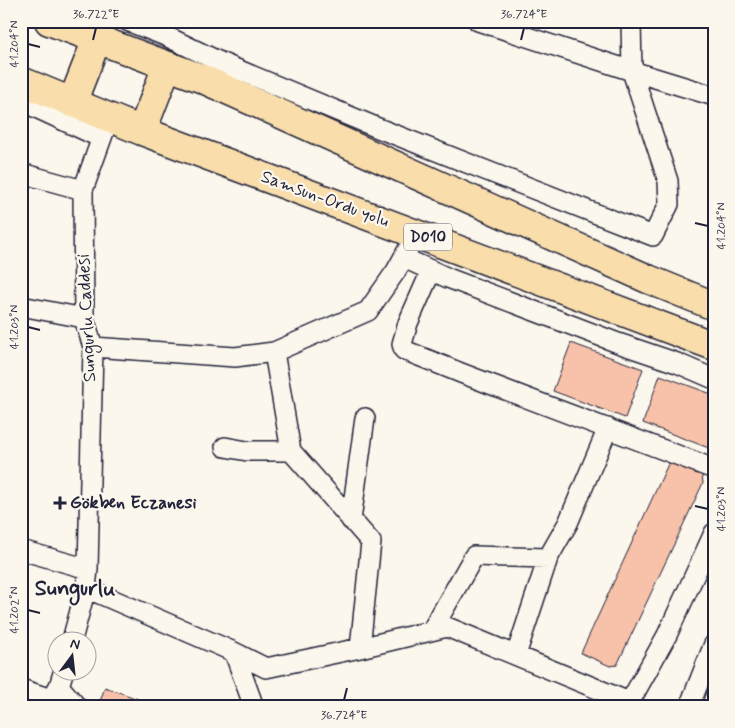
<svg xmlns="http://www.w3.org/2000/svg" width="735" height="728" viewBox="0 0 735 728" font-family="Mynerve,sans-serif">
  <style>
    .building { fill: #f7c2a9; stroke: #22223b }
    .lines { fill: none; stroke-linecap: round; stroke-linejoin: round }
    .minor-casing { stroke: #22223b; stroke-width: 22 }
    .highway-casing { stroke: #22223b; stroke-width: 31 }
    .minor { stroke: #fbf7ec; stroke-width: 19 }
    .highway { stroke: #f9deab; stroke-width: 28 }
    .ticks { fill: none; stroke: #22223b; stroke-width: 2 }
    .poi-dot { fill: #22223b; stroke: #fbf7ec; stroke-width: 2 }
    .labels { text-anchor: middle; dominant-baseline: central; stroke-width: 4.5; stroke-linejoin: round; paint-order: stroke }
    .shield { fill: #fbf7ec; stroke: #636270; stroke-width: 1 }
    .shield-label { font-size: 16px; font-weight: bold; fill: #22223b }
    .street-label { font-size: 18px; fill: #22223b; stroke: #fbf7ec }
    .poi-label { font-size: 18px; font-weight: bold; fill: #22223b; stroke: #fbf7ec; text-anchor: start }
    .district-label { font-size: 22px; font-weight: bold; fill: #22223b; stroke: #fbf7ec }
    .neatline { fill: none; stroke: #22223b; stroke-width: 2 }
    .ticks-label { font-size: 12px; text-anchor: middle; fill: #22223b }
  </style>
  <rect width="100%" height="100%" fill="#fbf7ec"/>
  <filter id="ink" filterUnits="userSpaceOnUse"><feTurbulence type="fractalNoise" baseFrequency=".02" numOctaves="2"/><feDisplacementMap in="SourceGraphic" scale="10" xChannelSelector="R" yChannelSelector="G"/><feConvolveMatrix kernelMatrix="1 2 1 2 8 2 1 2 1" color-interpolation-filters="sRGB"/></filter>
  <g filter="url(#ink)">
    <path class="building" d="M571,343L643,369L625,418L553,391Z
      M660,375L714,395V450L643,423Z
      M669,462L702,475L703,483L617,665L610,666L581,653Z
      M105,687L138,699L136,707H98Z"/>
    <g class="lines">
      <defs>
        <path id="minor" d="M127,21L168,37L222,63L378,128L653,236L669,204L668,181L632,71L631,21
          M478,21L632,71L714,96
          M97,39L98,21
          M21,101L101,138
          M21,173L83,190
          M404,258L448,278L618,343L677,363L714,379
          M431,271L408,323L402,344L404,350L461,373L714,469
          M21,306L84,318
          M93,347L235,357L274,352L368,311L396,271L417,233
          M274,352L291,451L371,542L360,648
          M225,447L247,451H291
          M351,520L365,418
          M21,550L88,569
          M86,588L234,652L266,668L360,648L447,627L629,702
          M432,630L474,556L548,558
          M72,640L86,588L88,569L93,347L84,318L83,190L109,118
          M234,652L254,707
          M516,655L548,558L568,523L608,428
          M59,686L77,707
          M21,689L51,699
          M47,707L59,686L64,670
          M627,707L667,635L714,533
          M689,707L714,644"/>
        <path id="highway" d="M49,21L203,79L648,279L714,306
          M21,81L142,131L714,346
          M72,103L97,39
          M142,131L167,66"/>
      </defs>
      <use href="#minor" class="minor-casing"/>
      <use href="#highway" class="highway-casing"/>
      <use href="#minor" class="minor"/>
      <use href="#highway" class="highway"/>
    </g>
  </g>
  <path class="ticks" d="M93,40L96,28M521,40L524,28M28,44L40,47M695,223L708,226M28,327L40,330M695,506L708,509M28,610L40,613M344,700L347,688"/>
  <path class="poi-dot" d="M57.5 495.5h5v5h5v5h-5v5h-5v-5h-5v-5h5z"/>
  <g class="labels">
    <rect class="shield" x="404" y="223.5" width="48" height="27" rx="4"/>
    <g class="shield-label">
      <text x="428" y="237">D010</text>
    </g>
    <g class="street-label">
      <text transform="translate(325 199) rotate(20)">Samsun-Ordu yolu</text>
      <text transform="translate(87 318) rotate(-93)">Sungurlu Caddesi</text>
    </g>
    <g class="poi-label">
      <text x="70" y="503">Gökben Eczanesi</text>
    </g>
    <g class="district-label">
      <text x="75" y="589">Sungurlu</text>
    </g>
  </g>
  <rect width="735" height="728" fill="none" stroke="#fbf7ec" stroke-width="55"/>
  <g transform="translate(72 656) rotate(15)"><circle r="24" fill="#fbf7ec" stroke="#a4a2a5"/>
  <path d="M0-4L9 19L0 12L-9 19Z" fill="#22223b"/>
  <text y="-8" font-size="14" font-weight="bold" text-anchor="middle" fill="#22223b">N</text>
  </g>
  <rect x="28" y="28" width="680" height="672" class="neatline"/>
  <g class="ticks-label">
    <text x="96" y="18">36.722°E</text>
    <text x="524" y="18">36.724°E</text>
    <text transform="translate(14 44) rotate(-90)" y="4">41.204°N</text>
    <text transform="translate(721 226) rotate(-90)" y="4">41.204°N</text>
    <text transform="translate(14 327) rotate(-90)" y="4">41.203°N</text>
    <text transform="translate(721 509) rotate(-90)" y="4">41.203°N</text>
    <text transform="translate(14 610) rotate(-90)" y="4">41.202°N</text>
    <text x="344" y="719">36.724°E</text>
  </g>
</svg>
